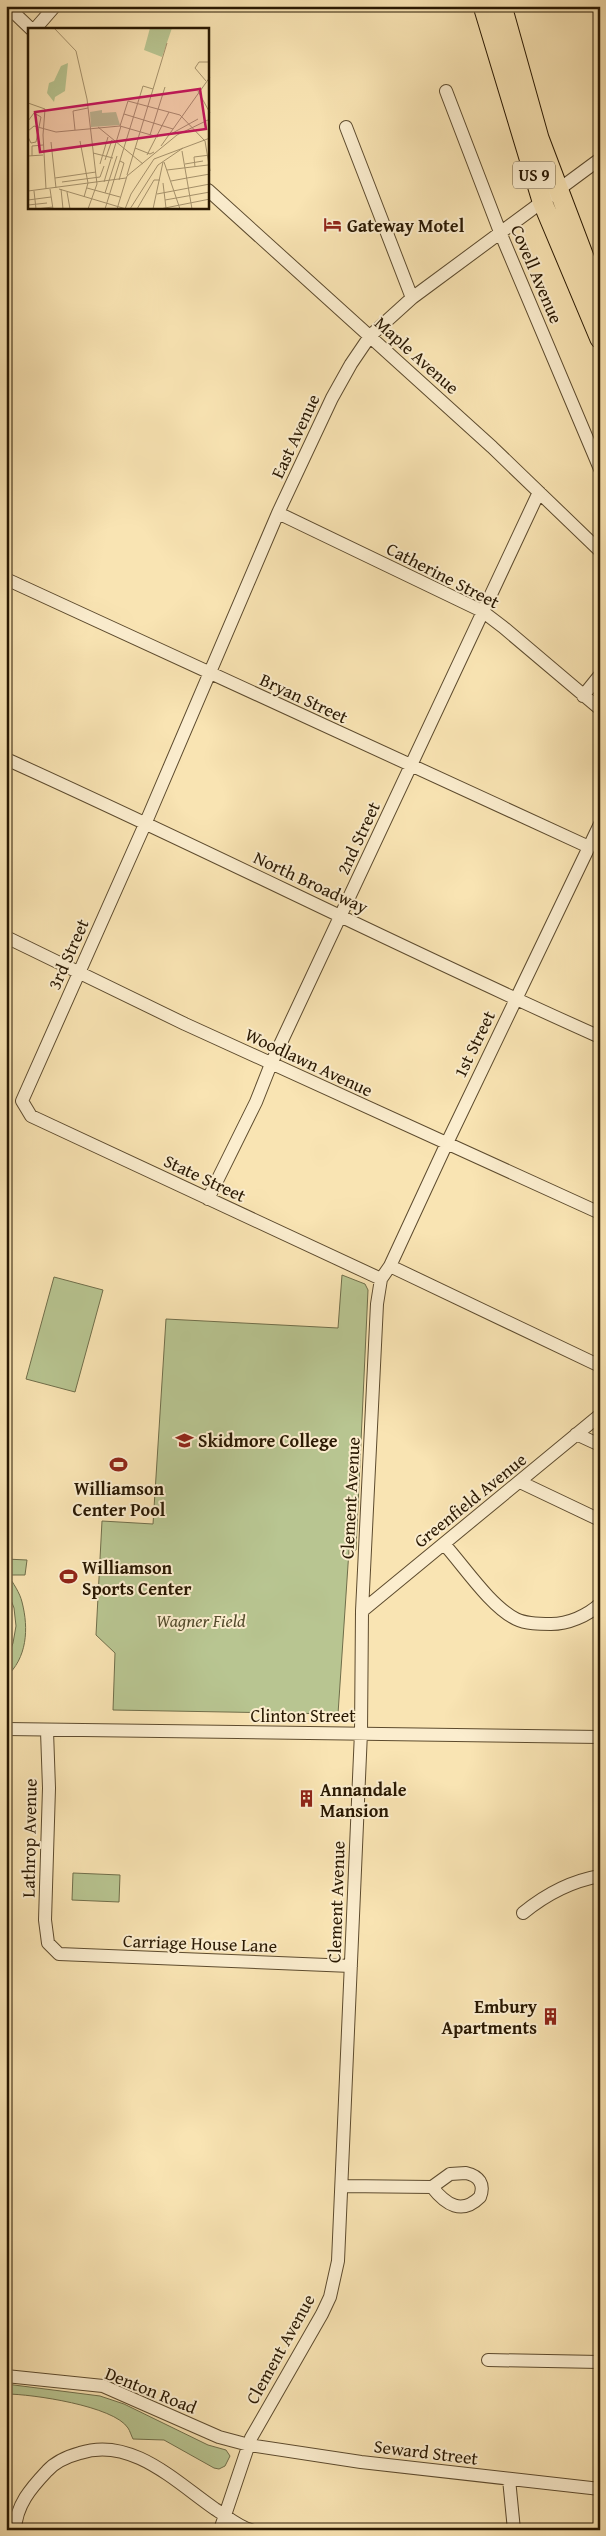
<svg xmlns="http://www.w3.org/2000/svg" width="606" height="2536" viewBox="0 0 606 2536" font-family="'Gentium Book Plus',serif">
  <style>
    .green { fill: #b8c591; stroke: #706e4a }
    .lines { fill: none; stroke-linecap: round; stroke-linejoin: round }
    .minor-casing { stroke: #5d4b2e; stroke-width: 14 }
    .highway-casing { stroke: #291802; stroke-width: 21 }
    .minor { stroke: #fbedce; stroke-width: 12 }
    .highway { stroke: #f9e4b3; stroke-width: 19 }
    .labels { text-anchor: middle; dominant-baseline: central; stroke-width: 4; stroke-linejoin: round; paint-order: stroke }
    .shield { fill: #fbedce; stroke: #68583f; stroke-width: 1 }
    .shield-label { font-size: 16px; font-weight: bold; fill: #291802 }
    .poi-label { font-size: 18px; font-weight: bold; fill: #291802; stroke: #fbedce; text-anchor: start }
    .street-label { font-size: 18px; fill: #291802; stroke: #fbedce }
    .park-label { font-size: 18px; font-style: italic; fill: #544c2d; stroke: #fbedce }
    .inset-road { fill: none; stroke: #a6926c; stroke-width: 1 }
    .view { fill: #c2185b; fill-opacity: 0.15; stroke: #c2185b; stroke-width: 2.5 }
    .inset-edge { fill: none; stroke: #291802; stroke-width: 2.5 }
  </style>
  <rect width="100%" height="100%" fill="#f9e4b3"/>
  <filter id="stains"><feTurbulence type="fractalNoise" baseFrequency=".004" numOctaves="4"/><feColorMatrix values="0 0 0 0 .2 0 0 0 0 .09 0 0 0 0 .02 0 0 0 .5 -.17"/></filter>
  <radialGradient id="worn" r=".72"><stop offset=".6" stop-color="#630" stop-opacity="0"/><stop offset="1" stop-color="#630" stop-opacity=".3"/></radialGradient>
  <path class="green" d="M342,1275L365,1284L368,1290L356,1550H349L338,1714L113,1710L115,1653L96,1635L102,1521L153,1524L166,1319L338,1328Z
    M54,1277L103,1290L75,1392L26,1379Z
    M6,1559L27,1560L25,1575H8C13,1583 20,1593 22,1602C29,1629 27,1658 6,1677V1662L13,1643L16,1626L14,1608L6,1587Z
    M73,1873L120,1875L119,1902L72,1900Z
    M6,2384L100,2396L124,2404L208,2445L226,2450L230,2456L225,2466L219,2469L214,2468L164,2440L133,2439C131,2435 130,2431 128,2428C114,2406 32,2394 6,2394Z"/>
  <g class="lines">
    <defs>
      <path id="minor" d="M7,6L31,29
        M35,29L55,6
        M446,91L500,232L600,469
        M346,127L412,298
        M208,190L492,447L600,551
        M278,513L482,611L503,627L600,709
        M6,579L589,847
        M583,696L600,675
        M6,759C206,849 400,948 600,1037
        M6,937L185,1024L600,1213
        M208,1199L256,1102L271,1064L539,492
        M390,1266L600,1366
        M381,1279L31,1116L22,1101L146,822L278,513L332,398L351,364L370,336L412,298L600,159
        M576,1434L600,1445
        M520,1482L600,1520
        M444,1544C464,1566 490,1606 516,1619C526,1624 540,1624 551,1624C568,1624 587,1616 600,1604
        M362,1611L600,1415
        M6,1729L600,1737
        M47,1731L49,1788L45,1920L48,1943L59,1954L351,1966
        M523,1913C545,1895 571,1881 600,1876
        M466,2173C479,2176 485,2184 480,2197C462,2215 446,2205 432,2187L450,2174Z
        M343,2186L432,2187
        M488,2360L600,2362
        M6,2376L103,2386L219,2437L249,2445L361,2462L600,2489
        M509,2479L514,2530
        M15,2530C16,2505 31,2488 47,2471C55,2462 69,2456 80,2453C131,2436 176,2482 215,2509C226,2516 239,2527 251,2530
        M220,2530L251,2438L322,2314L330,2297L338,2261L361,1732L362,1611L377,1304L381,1279L390,1266L446,1145L600,824"/>
      <path id="highway" d="M483,6L542,201L600,339
        M502,6L539,138L600,299"/>
    </defs>
    <use href="#minor" class="minor-casing"/>
    <use href="#highway" class="highway-casing"/>
    <use href="#minor" class="minor"/>
    <use href="#highway" class="highway"/>
  </g>
  <defs>
    <symbol id="hotel-bare" viewBox="-9 -9 18 18"><path d="M-6-4.5h1.5V1H6V5H4.5V3h-9V5H-6ZM-4 0a1.8 1.8 0 1 1 3.6 0ZM.5 0V-2.5h3Q6-2.5 6 0Z" fill="#8f2418" stroke="#fbedce" stroke-width="2.5" paint-order="stroke"/></symbol>
    <symbol id="university-bare" viewBox="-9 -9 18 18"><path d="M0-5L7-2L0 1L-7-2ZM-4 1L0 2.5L4 1V4Q0 6-4 4Z" fill="#8f2418" stroke="#fbedce" stroke-width="2.5" paint-order="stroke"/></symbol>
    <symbol id="stadium-bare" viewBox="-9 -9 18 18"><path d="M0-5a6.5 5 0 1 0 0 10a6.5 5 0 1 0 0-10ZM-3.5-1.8h7v3.6h-7Z" fill="#8f2418" stroke="#fbedce" stroke-width="2.5" paint-order="stroke"/></symbol>
    <symbol id="building-bare" viewBox="-9 -9 18 18"><path d="M-4-6H4V6H1V3H-1V6H-4ZM-2.5-4.3h1.7v1.8h-1.7ZM.8-4.3h1.7v1.8H.8ZM-2.5-1h1.7V.8h-1.7ZM.8-1h1.7V.8H.8Z" fill="#8f2418" stroke="#fbedce" stroke-width="2.5" paint-order="stroke"/></symbol>
  </defs>
  <g fill-rule="evenodd">
    <use href="#hotel-bare" x="320" y="212" width="25" height="25"/>
    <use href="#university-bare" x="172" y="1428" width="25" height="25"/>
    <use href="#stadium-bare" x="106" y="1452" width="25" height="25"/>
    <use href="#stadium-bare" x="56" y="1564" width="25" height="25"/>
    <use href="#building-bare" x="294" y="1786" width="25" height="25"/>
    <use href="#building-bare" x="538" y="2004" width="25" height="25"/>
  </g>
  <g class="labels">
    <rect class="shield" x="513" y="161.5" width="42" height="27" rx="4"/>
    <g class="shield-label">
      <text x="534" y="175">US 9</text>
    </g>
    <g class="poi-label">
      <text x="347" y="225">Gateway Motel</text>
      <text x="198" y="1440">Skidmore College</text>
      <text x="119" y="1488" text-anchor="middle">Williamson<tspan x="119" dy="21">Center Pool</tspan></text>
      <text x="82" y="1567">Williamson<tspan x="82" dy="21">Sports Center</tspan></text>
      <text x="320" y="1789">Annandale<tspan x="320" dy="21">Mansion</tspan></text>
      <text x="537" y="2006" text-anchor="end">Embury<tspan x="537" dy="21">Apartments</tspan></text>
    </g>
    <g class="street-label">
      <text transform="translate(537 274) rotate(67)">Covell Avenue</text>
      <text transform="translate(417 355) rotate(42)">Maple Avenue</text>
      <text transform="translate(295 436) rotate(-65)">East Avenue</text>
      <text transform="translate(443 575) rotate(27)">Catherine Street</text>
      <text transform="translate(304 698) rotate(25)">Bryan Street</text>
      <text transform="translate(358 838) rotate(-65)">2nd Street</text>
      <text transform="translate(311 882) rotate(25)">North Broadway</text>
      <text transform="translate(68 954) rotate(-66)">3rd Street</text>
      <text transform="translate(474 1044) rotate(-64)">1st Street</text>
      <text transform="translate(309 1062) rotate(25)">Woodlawn Avenue</text>
      <text transform="translate(205 1178) rotate(25)">State Street</text>
      <text transform="translate(350 1498) rotate(-87)">Clement Avenue</text>
      <text transform="translate(470 1500) rotate(-39)">Greenfield Avenue</text>
      <text x="303" y="1715">Clinton Street</text>
      <text transform="translate(29 1838) rotate(-89)">Lathrop Avenue</text>
      <text transform="translate(336 1902) rotate(-88)">Clement Avenue</text>
      <text transform="translate(200 1943) rotate(2)">Carriage House Lane</text>
      <text transform="translate(280 2349) rotate(-61)">Clement Avenue</text>
      <text transform="translate(151 2390) rotate(22)">Denton Road</text>
      <text transform="translate(426 2452) rotate(7)">Seward Street</text>
    </g>
    <g class="park-label">
      <text x="201" y="1620">Wagner Field</text>
    </g>
  </g>
  <g transform="translate(28 28)">
    <rect width="181" height="181" fill="#f9e4b3"/>
    <path d="M122,0H144L134,29L116,22ZM40,35L37,63L27,69L26,74L19,65L21,55L26,53L33,38ZM74,82V85L88,84L92,97L63,99L62,84Z" fill="#b8c591"/>
    <path class="inset-road" d="M26,0L48,23L59,71L69,156L60,181M178,53L167,40L171,34H182M170,63L182,85M0,75L17,81L15,107L18,161M96,86L145,101M0,93L6,85L13,89L8,114L3,115L0,109M92,98L100,73L152,87L177,113L182,143M70,99L115,136M47,102L45,83L60,80M0,103L6,98L28,104L92,98L130,109M122,107L137,59M141,107L170,91M52,113L60,155L56,169M23,114L28,160M133,118L182,49M107,120L122,126L126,124M154,123L164,181M65,125L85,130M119,127L141,84M0,128L15,127M4,128V118L15,117M77,132L84,112M136,134L152,181M72,136L80,109M157,136L175,133M167,139L166,129L182,127M139,142L180,137M99,147L139,15M27,150L68,144M159,150L182,146M91,152L96,135L92,133M143,153L159,150M34,154L72,149L76,138M76,154L93,98M135,155L138,180M59,160L92,169M22,161L25,181M31,161L98,181M33,161L35,181M0,163L98,150M6,163L8,181M39,164L42,181M77,165L89,128M129,166L182,156M0,172L23,169M137,172L182,164M0,177L19,175M8,181L25,179M77,181L115,58L125,61M89,181L99,148L149,107L182,91M97,181L103,166L126,131L182,110M102,181L130,137L155,120M109,181L126,152H132M125,181L135,134M132,181L182,171"/>
    <path class="view" d="M172,61L178,101L12,124L7,84Z"/>
    <rect width="181" height="181" class="inset-edge"/>
  </g>
  <rect width="606" height="2536" fill="none" stroke="#f9e4b3" stroke-width="25"/>
  <rect x="8" y="8" width="591" height="2521" fill="none" stroke="#291802" stroke-width="2.5"/>
  <rect x="12" y="12" width="581" height="2511" fill="none" stroke="#291802"/>
  <rect width="100%" height="100%" filter="url(#stains)"/>
  <rect width="100%" height="100%" fill="url(#worn)"/>
</svg>
